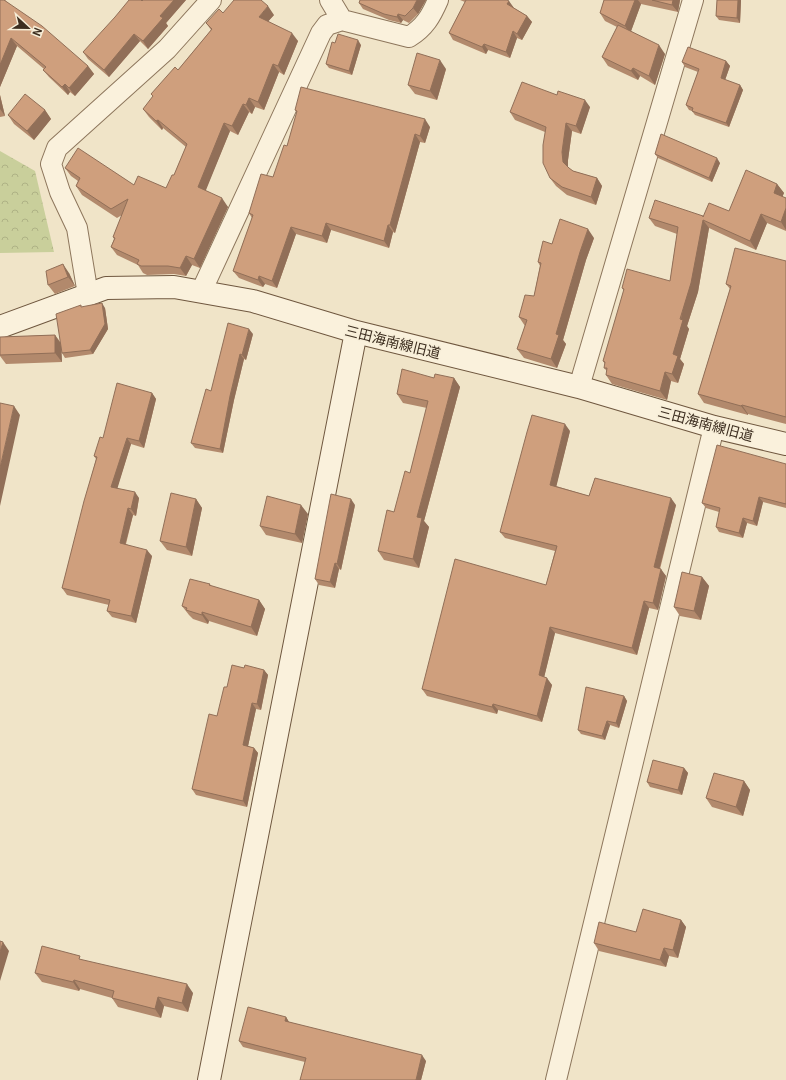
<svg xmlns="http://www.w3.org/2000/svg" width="786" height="1080" viewBox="0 0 786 1080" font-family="Georgia,'Noto Sans JP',serif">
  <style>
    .forest { fill: url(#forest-crowns) }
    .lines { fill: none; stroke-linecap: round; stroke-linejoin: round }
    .street-casing { stroke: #8d765c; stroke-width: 22 }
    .secondary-casing { stroke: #6f573f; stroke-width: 24 }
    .street { stroke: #faf1dc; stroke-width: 20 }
    .secondary { stroke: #faf1dc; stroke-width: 22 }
    .wall { fill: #b2896c }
    .shaded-wall { fill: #916f58 }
    .building { fill: #cf9f7d; stroke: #916f58 }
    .labels { text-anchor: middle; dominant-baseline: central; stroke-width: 3; stroke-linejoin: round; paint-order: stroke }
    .street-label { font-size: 14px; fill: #3d2e20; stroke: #f7eed8 }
  </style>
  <defs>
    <pattern id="forest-crowns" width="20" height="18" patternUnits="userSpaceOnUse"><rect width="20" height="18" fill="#c9cf9b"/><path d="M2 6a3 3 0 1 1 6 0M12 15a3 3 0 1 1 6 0" fill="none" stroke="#aeb285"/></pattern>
  </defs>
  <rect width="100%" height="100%" fill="#f0e4c8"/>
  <path class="forest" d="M0,151L35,171L54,252L0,253Z"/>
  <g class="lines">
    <defs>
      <path id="street" d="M330,0L342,20
        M201,292L321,33L327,25L342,20L409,37C425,27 431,16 438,0
        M88,295L77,228L60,192L51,164L57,148L167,49L211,0
        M579,387L693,0
        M556,1080L714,427"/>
      <path id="secondary" d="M0,327L106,288L174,287L253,301L356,332L579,387L714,427L786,444
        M209,1080L356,332"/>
    </defs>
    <use href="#street" class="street-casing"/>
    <use href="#secondary" class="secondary-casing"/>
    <use href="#street" class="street"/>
    <use href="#secondary" class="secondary"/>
  </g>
  <path class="wall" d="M0,0H6L5,1L88,66L94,74L75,96L70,92L68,95L49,77L43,70L44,69L17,46L0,87Z
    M143,0H186L166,23L168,26L148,49L140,41L109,77L88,59L83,52Z
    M426,0L418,14L409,23L403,20L401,23L389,20L363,9L359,3Z
    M460,0H507L514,8L527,16L532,22L522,40L517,38L510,58L488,50L486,54L453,40L449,33L465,2Z
    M604,0H680L678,12L641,4L631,31L665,54L655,85L640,76L638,80L608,66L602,57L617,27L605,21L600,13Z
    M717,0H741L740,23L719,20L716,16Z
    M223,13L274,15L268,21L298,41L284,75L279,72L264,110L255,107L252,114L249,112L238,135L230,131L205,191L228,207L200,268L192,265L186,276L174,274L147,275L143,273L138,265L117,255L111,247L114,239L113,237L122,215L117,218L82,195L76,186L78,181L71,176L65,168L134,185L166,188L174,175L186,147L163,128L162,130L149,117L143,109L178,70L211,30L206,23Z
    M335,43L361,45L352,75L329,68L326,64Z
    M726,61L730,66L725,80L740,85L743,90L729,127L695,115L692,111L689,110L686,105L698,72L685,67L682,62Z
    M446,69L437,100L415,94L408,85Z
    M0,95L5,116L0,117Z
    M590,107L581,134L572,131L568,160V168L573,171L597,178L602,186L596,205L567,195L556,186L550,178L545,132L515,120L510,112Z
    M45,110L51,119L34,140L14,124L8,115Z
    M295,110L430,127L425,143L420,142L395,233L393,232L389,248L331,230L327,243L296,234L277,288L265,284L263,287L239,278L233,271L252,218L249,213L273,177L287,146L297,113Z
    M655,154L720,163L712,182L658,158Z
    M777,184L784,193L782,197L786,198V231L767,223L756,250L709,228L698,292L687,326L689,329L680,359L684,364L678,383L671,381L667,400L612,384L606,375L607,371L604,368L605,364L603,361L624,291L622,288L670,281L677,234L655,226L649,218L703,216L729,211Z
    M594,238L586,260L563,340L566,344L557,368L524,358L517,349L525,326L519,317L534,296L540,266L538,262L552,244Z
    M786,261V424L748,414V415L704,403L698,394L730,289L726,284Z
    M69,273L75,286L55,294L48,285Z
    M82,307L105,308L108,329L93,354L65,358L62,353L61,346L62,362L6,364L0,356V337L55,335L61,343Z
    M253,334L246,360L244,359L234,400L223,453L195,448L191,443L211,391Z
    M434,378H454L460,387L424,521L429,527L419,568L384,560L378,551L410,473L427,408L403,403L397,394Z
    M152,393L156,399L144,448L131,444L117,488L139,498L136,516L133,515L126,544L152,556L136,623L112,617L107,611L109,605L67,595L62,588L96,459L94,456Z
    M570,431L556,486L589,496L676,505L660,569L666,576L658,610L649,608L637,655L555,633L544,677L552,685L542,722L498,710L497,714L427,696L422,689L546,585L555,551L505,538L500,532Z
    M786,464V508L763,502L757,526L747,523L743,538L719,532L716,527L719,512L706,508L702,503Z
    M196,499L202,508L192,556L167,550L160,541Z
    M355,505L341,570L339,569L335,588L319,585L315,579Z
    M308,514L302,543L266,535L260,526Z
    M702,577L709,586L701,620L680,616L674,607Z
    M210,584L211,586L259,600L265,609L257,636L209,621L208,624L193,619L189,615L182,606Z
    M244,668L264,670L268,675L261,710L256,709L248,746L254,748L258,753L247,807L196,795L192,789L227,687Z
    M624,696L627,701L619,728L610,725L605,740L581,734L578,730Z
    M684,768L688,773L682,795L650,787L647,782Z
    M744,781L750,790L743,816L712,807L706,798Z
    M681,920L686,927L678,958L669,956L666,967L599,951L594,943Z
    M82,960L193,993L188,1012L164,1006L161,1018L118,1007L112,998L80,989L79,991L42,982L35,973Z
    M286,1017L289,1022L426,1061L421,1080H300L305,1062L243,1047L239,1041Z"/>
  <path class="shaded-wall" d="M174,0H186L166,23L168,26L148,49L143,41L160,16Z
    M417,0H426L418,14L413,8Z
    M635,0H638L641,4L630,34L625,26Z
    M673,0H680L678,12L672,5Z
    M738,0H741V1L740,23L737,18Z
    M509,1L514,8L507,4Z
    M268,6L274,15L265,25L259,17Z
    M398,14L403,20L401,23L397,17Z
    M527,16L532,22L522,40L517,34Z
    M513,31L517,38L510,58L506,52Z
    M292,33L298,41L284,75L278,66Z
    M134,34L140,41L109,77L104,70Z
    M11,38L17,46L0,87V65Z
    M358,40L361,45L352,75L349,71Z
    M484,44L488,50L486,54L482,47Z
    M659,45L665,54L655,85L649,76Z
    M440,60L446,69L437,100L430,91Z
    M726,61L730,66L724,83L721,78Z
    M273,64L279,72L264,110L258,102Z
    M88,66L94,74L75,96L69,88Z
    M633,68L640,76L638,80L631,71Z
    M65,84L70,92L68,95L62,87Z
    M740,85L743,90L729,127L726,123Z
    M0,95L5,116L0,109Z
    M249,98L255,107L252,114L246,105Z
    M585,100L590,107L581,134L576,126Z
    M243,104L249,112L238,135L232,126Z
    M45,110L51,119L34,140L27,131Z
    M425,119L430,127L425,143L420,136Z
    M158,120L163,128L162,130L156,121Z
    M224,123L230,131L204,195L198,187Z
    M566,123L572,131L568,160V170L563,162L562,152Z
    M415,134L420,142L395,233L390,225Z
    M717,158L720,163L712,182L709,178Z
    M597,178L602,186L596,205L591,197Z
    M777,184L784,193L780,202L774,193Z
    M222,198L228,207L200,268L194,259Z
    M786,208V230L781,222Z
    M761,214L767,223L756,250L750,241Z
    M703,220L709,228L698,292L687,326L689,329L680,359L684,364L678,383L672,374L673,354Z
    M326,223L331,230L327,243L322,236Z
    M388,225L393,232L389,248L384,241Z
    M291,227L296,234L277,288L272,281Z
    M588,229L594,238L586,260L563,340L566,344L557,368L551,359L556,334L580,252Z
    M186,256L192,265L186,276L180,268Z
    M63,264L69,273L75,286L68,277Z
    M259,276L265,284L263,287L258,280Z
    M102,303L105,308L108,329L93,354L90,350Z
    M249,329L253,334L246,360L242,355Z
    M55,335L61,344L62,362L55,353Z
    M240,354L244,359L234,400L223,453L220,449L230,396Z
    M665,372L671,381L667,400L660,391Z
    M454,378L460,387L424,521L429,527L419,568L413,559L417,517Z
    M152,393L156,399L144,448L139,441Z
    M742,405L748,414V415L741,406Z
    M14,406L20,415L0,506V468Z
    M565,424L570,431L555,492L550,485Z
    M127,438L131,444L116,493L111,487Z
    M135,492L139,498L136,516L131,509Z
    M759,497L763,502L757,526L753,521Z
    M671,498L676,505L658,574L654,567Z
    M196,499L202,508L192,556L186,547Z
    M351,499L355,505L341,570L337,564Z
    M301,505L308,514L302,543L295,534Z
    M128,508L133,515L124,549L120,543Z
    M743,518L747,523L743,538L739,533Z
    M147,550L152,556L136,623L131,616Z
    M335,563L339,569L335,588L330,582Z
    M661,569L666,576L658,610L653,603Z
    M702,577L709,586L701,620L694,611Z
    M259,600L265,609L257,636L251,627Z
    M644,601L649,608L637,655L632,648Z
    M202,612L209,621L208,624L202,615Z
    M550,627L555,633L543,682L539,675Z
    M264,670L268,675L261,710L257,704Z
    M547,678L552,685L542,722L537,716Z
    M624,696L627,701L619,728L616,723Z
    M252,703L256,709L247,751L243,745Z
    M493,704L498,710L497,714L492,707Z
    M607,721L610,725L605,740L602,736Z
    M254,748L258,753L247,807L243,801Z
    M684,768L688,773L682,795L678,790Z
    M744,781L750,790L743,816L736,807Z
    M681,920L686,927L678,958L673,950Z
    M3,942L9,951L0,981V952Z
    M664,948L669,956L666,967L660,960Z
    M74,980L80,989L79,991L73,982Z
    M187,984L193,993L188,1012L182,1003Z
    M158,997L164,1006L161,1018L155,1009Z
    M286,1017L289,1022L285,1021Z
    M422,1055L426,1061L421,1080H416Z"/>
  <path class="building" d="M0,0H4L42,26L88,66L69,88L65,84L62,87L43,70L46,67L11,38L0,65Z
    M129,0H141L142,1L143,0H174L160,16L163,18L143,41L134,34L104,70L83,52L115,17Z
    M234,0H261L268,6L259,17L292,33L278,66L273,64L258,102L249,98L246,105L243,104L232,126L224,123L198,187L222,198L194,259L186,256L180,268L168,266H141L137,264L139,260L111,247L115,238L113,237L128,199L111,209L76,186L80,178L65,168L78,148L134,185L138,176L166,188L172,175H174L187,144L158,120L156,121L143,109L153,96L151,94L175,67L178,70L212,29L206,23L219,9L223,13Z
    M360,0H417L413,8L405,16L398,14L397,17L384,14L359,3Z
    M466,0H507L509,1L507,4L527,16L517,34L513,31L506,52L484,44L482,47L449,33Z
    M604,0H635L625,26L600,13Z
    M652,0H673L672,5Z
    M717,0H738L737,18L716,16Z
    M618,25L659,45L649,76L633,68L631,71L602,57Z
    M338,34L358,40L349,71L326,64L332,42L335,43Z
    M688,47L726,61L721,78L740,85L726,123L692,111L693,108L686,105L699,69L682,62Z
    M417,53L440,60L430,91L408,85Z
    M522,82L557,95L558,91L585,100L576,126L566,123L562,152L563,162L569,168L573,171L597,178L591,197L562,187L550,178L543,163V145L546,127L510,112Z
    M301,87L425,119L420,136L415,134L390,225H388L384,241L326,223L322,236L291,227L272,281L259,276L258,280L233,271L253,215L249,213L261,174L273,177L284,145L287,146L297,111L295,110Z
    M25,94L45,110L27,131L8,115Z
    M661,134L717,158L709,178L655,154Z
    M746,170L777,184L774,193L786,198V208L781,222L761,214L750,241L703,220L691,283L680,319L683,320L673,354L678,356L672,374L665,372L660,391L606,375L607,368H604L605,362L603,361L624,289L622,288L627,269L670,281L678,227L649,218L655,200L703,216V217L709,203L729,211Z
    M560,219L588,229L580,252L556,334L559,335L551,359L517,349L527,320L519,317L525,295L534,296L541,263L538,262L543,241L552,244Z
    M735,248L786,261V417L742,405L741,406L698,394L731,286L726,284Z
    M63,264L68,277L48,285L46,271Z
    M102,303L105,324L90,350L62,353L56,314L81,305V307Z
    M228,323L249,329L242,355L240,354L230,396L220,449L191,443L206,389L211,391Z
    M55,335V353L0,355V337Z
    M402,369L434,378L435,374L454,378L417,517L422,518L413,559L378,551L387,510L394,512L405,471L410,473L428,401L397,394Z
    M117,383L152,393L139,441L127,438L111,487L135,492L131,509L128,508L120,543L147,550L131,616L107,611L110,600L62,588L84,501L97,457L94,456L100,437L103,438Z
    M0,403L14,406L0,468Z
    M532,415L565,424L550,485L589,496L595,478L671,498L654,567L661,569L653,603L644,601L632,648L550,627L539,675L547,678L537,716L493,704L492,707L422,689L455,559L546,585L557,546L500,532L527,432Z
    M717,445L786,464V504L759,497L753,521L743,518L739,533L716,527L720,508L702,503Z
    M171,493L196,499L186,547L160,541Z
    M331,494L351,499L337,564L335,563L330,582L315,579Z
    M267,496L301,505L295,534L260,526Z
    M682,572L702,577L694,611L674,607Z
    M190,579L210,584L209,585L259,600L251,627L202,612V615L186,610L187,608L182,606Z
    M232,665L244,668L245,665L264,670L257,704L252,703L243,745L254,748L243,801L192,789L209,714L217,716L224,687H227Z
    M586,687L624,696L616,723L607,721L602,736L578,730Z
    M653,760L684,768L678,790L647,782Z
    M714,773L744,781L736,807L706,798Z
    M643,909L681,920L673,950L664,948L660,960L594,943L599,922L636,932Z
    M0,941L3,942L0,952Z
    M42,946L80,956L79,959L187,984L182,1003L158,997L155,1009L112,998L114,991L74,980L73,982L35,973Z
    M248,1007L286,1017L285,1021L422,1055L416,1080H300L306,1058L239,1041Z"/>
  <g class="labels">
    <g class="street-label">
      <text transform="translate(393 341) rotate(14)">三田海南線旧道</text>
      <text transform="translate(706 423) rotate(15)">三田海南線旧道</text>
    </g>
  </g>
  <g transform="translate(28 28) rotate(112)" stroke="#f7eed8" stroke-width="3" paint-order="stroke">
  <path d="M0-3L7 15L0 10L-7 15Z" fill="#3d2e20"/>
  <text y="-6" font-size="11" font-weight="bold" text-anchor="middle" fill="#3d2e20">N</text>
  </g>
</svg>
